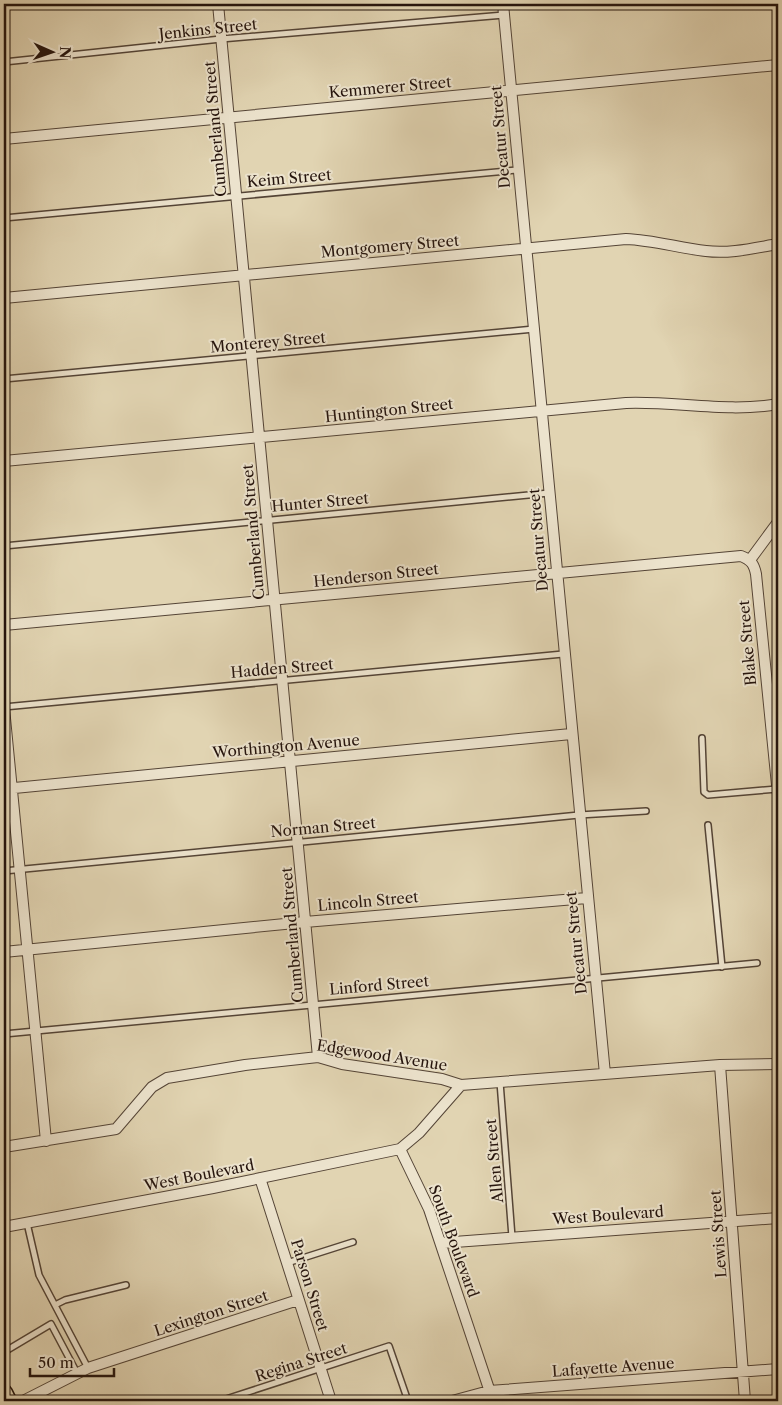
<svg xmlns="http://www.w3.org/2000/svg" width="782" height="1405" viewBox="0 0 782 1405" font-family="'Libre Caslon Text',serif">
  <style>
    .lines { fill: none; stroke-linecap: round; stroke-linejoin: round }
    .service-casing { stroke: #544436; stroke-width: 8 }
    .minor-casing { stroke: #544436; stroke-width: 12 }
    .primary-casing { stroke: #25140d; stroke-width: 19 }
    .service { stroke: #ece3cd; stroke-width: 5 }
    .minor { stroke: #ece3cd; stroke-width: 10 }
    .primary { stroke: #e1d4b2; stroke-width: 16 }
    .labels { text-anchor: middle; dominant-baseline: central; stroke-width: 4; stroke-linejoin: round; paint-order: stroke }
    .street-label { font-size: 15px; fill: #25140d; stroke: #ece3cd }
  </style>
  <rect width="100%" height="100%" fill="#e1d4b2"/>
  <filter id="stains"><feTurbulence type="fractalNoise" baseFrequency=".004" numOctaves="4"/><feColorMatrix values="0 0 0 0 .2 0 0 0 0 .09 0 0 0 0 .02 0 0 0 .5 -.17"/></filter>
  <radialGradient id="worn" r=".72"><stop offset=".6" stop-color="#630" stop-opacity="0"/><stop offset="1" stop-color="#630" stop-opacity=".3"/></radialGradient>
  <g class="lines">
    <defs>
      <path id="service" d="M4,62L221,39L504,15
        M4,218L517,170
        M4,379L534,329
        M4,546L549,493
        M4,707L563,654
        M702,738L704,792L708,795L777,789
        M708,825L722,967
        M4,871L579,815L646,811
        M4,1034L757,963
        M500,1082L512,1237
        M27,1223L39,1275L88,1368
        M287,1263L353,1242
        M55,1305L65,1300L126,1285
        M4,1352L51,1324L77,1373
        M220,1401L389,1346L408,1401"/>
      <path id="minor" d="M218,4L318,1057
        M503,4L605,1074
        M4,139L778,65
        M4,298L626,239C653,240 679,248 706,251C730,254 754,248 778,244
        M4,461L626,403C676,401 728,413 778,404
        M750,560L778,522
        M4,625L741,556C751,560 754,564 756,574L778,795
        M4,708L46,1141
        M4,789L571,734
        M4,952L305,922L587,898
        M720,1065L745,1401
        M4,1147L116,1129L152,1087L167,1078L245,1065L318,1057L342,1064L442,1079L461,1085L720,1065L778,1064
        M400,1149L429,1209L493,1401
        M260,1178L331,1401
        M4,1227L213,1188L400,1149L419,1133L461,1085
        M441,1243L778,1218
        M23,1401L88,1368L298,1300
        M452,1401L489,1391L778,1369"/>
      <path id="primary" d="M4,1393L8,1401"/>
    </defs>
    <use href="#service" class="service-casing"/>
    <use href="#minor" class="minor-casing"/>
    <use href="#primary" class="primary-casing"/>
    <use href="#service" class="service"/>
    <use href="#minor" class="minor"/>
    <use href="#primary" class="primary"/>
  </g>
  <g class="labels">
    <g class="street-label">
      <text transform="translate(208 29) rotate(-6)">Jenkins Street</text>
      <text transform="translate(390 87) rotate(-5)">Kemmerer Street</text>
      <text transform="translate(215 129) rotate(-95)">Cumberland Street</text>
      <text transform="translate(500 137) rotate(-95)">Decatur Street</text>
      <text transform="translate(289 178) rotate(-5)">Keim Street</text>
      <text transform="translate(390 246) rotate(-5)">Montgomery Street</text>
      <text transform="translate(268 342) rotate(-5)">Monterey Street</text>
      <text transform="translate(389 410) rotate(-6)">Huntington Street</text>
      <text transform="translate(320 502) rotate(-5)">Hunter Street</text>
      <text transform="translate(253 532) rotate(-95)">Cumberland Street</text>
      <text transform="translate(538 540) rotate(-95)">Decatur Street</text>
      <text transform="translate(376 575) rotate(-6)">Henderson Street</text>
      <text transform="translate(747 643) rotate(-95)">Blake Street</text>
      <text transform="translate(282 668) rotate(-5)">Hadden Street</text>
      <text transform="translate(286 746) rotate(-5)">Worthington Avenue</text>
      <text transform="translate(323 827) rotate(-5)">Norman Street</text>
      <text transform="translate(368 901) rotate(-5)">Lincoln Street</text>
      <text transform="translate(292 935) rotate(-95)">Cumberland Street</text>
      <text transform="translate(576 943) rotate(-96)">Decatur Street</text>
      <text transform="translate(379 985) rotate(-5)">Linford Street</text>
      <text transform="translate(382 1055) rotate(9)">Edgewood Avenue</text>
      <text transform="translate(494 1161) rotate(-95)">Allen Street</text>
      <text transform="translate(199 1175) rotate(-11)">West Boulevard</text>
      <text transform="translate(608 1215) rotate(-4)">West Boulevard</text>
      <text transform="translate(718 1234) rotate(-94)">Lewis Street</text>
      <text transform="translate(454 1241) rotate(70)">South Boulevard</text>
      <text transform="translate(310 1285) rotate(73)">Parson Street</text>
      <text transform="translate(211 1313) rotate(-18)">Lexington Street</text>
      <text transform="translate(301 1362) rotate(-18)">Regina Street</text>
      <text transform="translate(613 1367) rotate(-4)">Lafayette Avenue</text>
    </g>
  </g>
  <rect width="782" height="1405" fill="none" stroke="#e1d4b2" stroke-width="20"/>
  <rect x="5" y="5" width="772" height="1395" fill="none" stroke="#25140d" stroke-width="2.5"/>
  <rect x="10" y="10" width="762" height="1385" fill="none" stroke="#25140d"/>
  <g transform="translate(52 52) rotate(92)" stroke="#ece3cd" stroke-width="4" paint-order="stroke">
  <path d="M0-4L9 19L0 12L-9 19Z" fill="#25140d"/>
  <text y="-8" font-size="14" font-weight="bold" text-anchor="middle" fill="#25140d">N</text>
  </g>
  <path d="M30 1368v8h84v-8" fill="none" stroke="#25140d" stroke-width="2.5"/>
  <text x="38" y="1368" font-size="15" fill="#25140d" stroke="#ece3cd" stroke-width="4" paint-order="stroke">50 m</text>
  <rect width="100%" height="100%" filter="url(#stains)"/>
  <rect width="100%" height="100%" fill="url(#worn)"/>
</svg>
